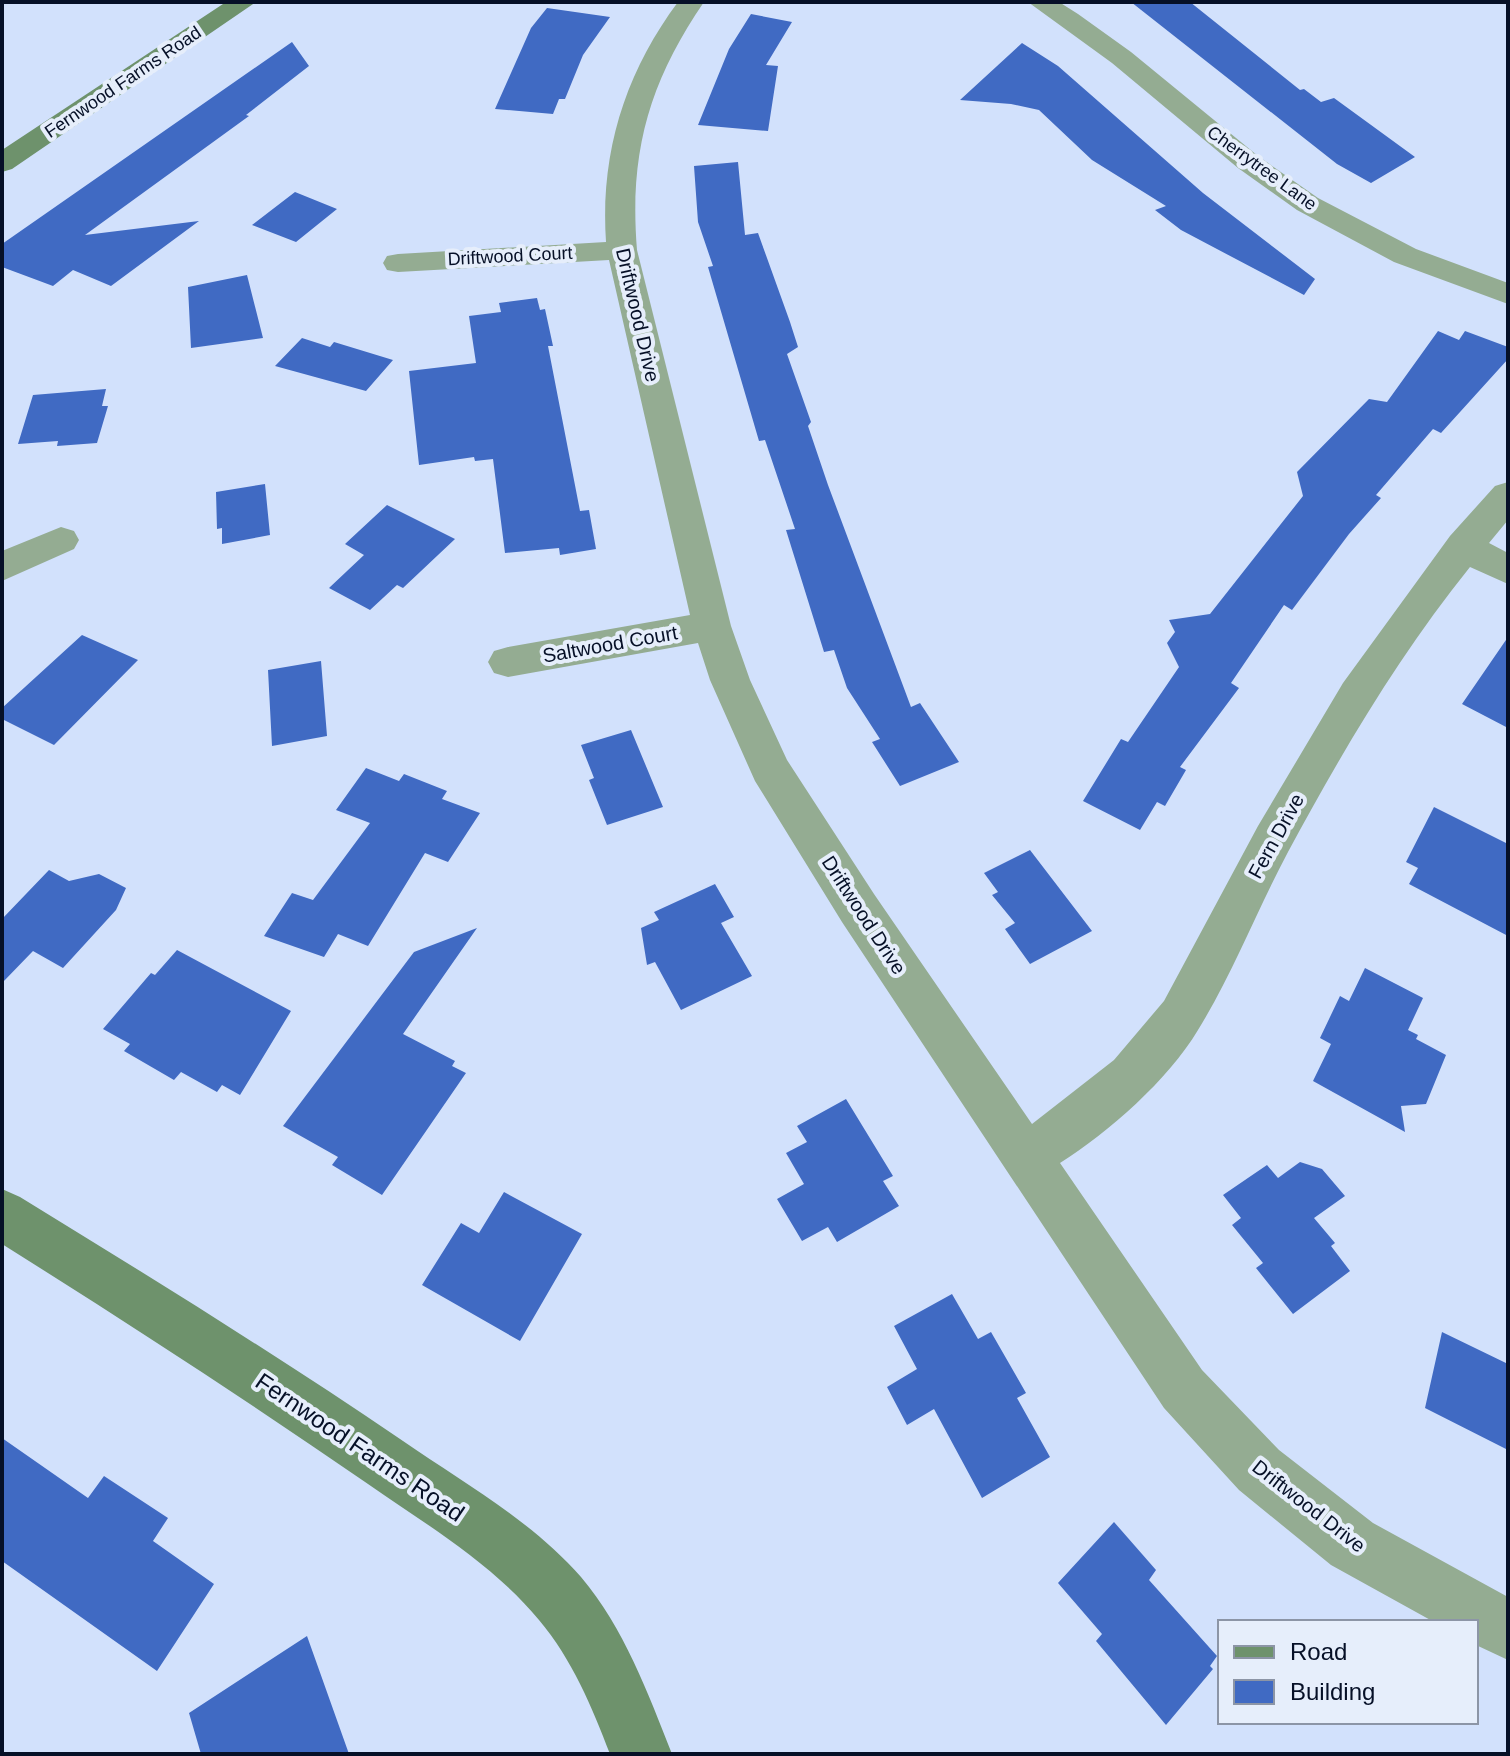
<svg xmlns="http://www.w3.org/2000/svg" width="1510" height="1756" viewBox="0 0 1510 1756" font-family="Arial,sans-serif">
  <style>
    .building { fill: #406ac3 }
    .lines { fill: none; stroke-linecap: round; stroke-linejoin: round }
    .street { fill: #94ac92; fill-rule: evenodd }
    .secondary { fill: #6e926c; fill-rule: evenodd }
    .labels { text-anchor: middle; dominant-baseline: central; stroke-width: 8; stroke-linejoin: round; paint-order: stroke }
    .far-street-label { font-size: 18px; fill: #061027; stroke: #e6eefb }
    .street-label { font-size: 20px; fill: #061027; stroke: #e6eefb }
    .near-street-label { font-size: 24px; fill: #061027; stroke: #e6eefb }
  </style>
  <rect width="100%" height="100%" fill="#d2e1fc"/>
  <path class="building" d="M1131,2H1190L1300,90L1304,89L1321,102L1334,98L1415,157L1371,183L1337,164Z
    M547,8L610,17L583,55L565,99H559L553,114L495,109L531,28Z
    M751,14L792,22L766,65L778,66L768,131L698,125L729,49Z
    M292,42L309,66L246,115L249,116L85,235L199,221L111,286L73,270L53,286L2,267V244Z
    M1022,43L1058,66L1203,193L1315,279L1304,295L1181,230L1155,210L1166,206L1092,160L1039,110L1011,104L960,100Z
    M738,162L745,235L758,233L790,322L798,347L787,354L811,422L808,426L828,485L911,707L920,703L959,762L900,786L872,742L880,739L847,688L834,650L824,652L786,530L795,529L765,440L759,441L708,267L713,266L698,222L694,166Z
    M295,192L337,209L296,242L252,225Z
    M247,275L263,338L191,348L188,287Z
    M537,298L540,310L545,309L553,346H548L580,511L589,510L596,549L560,555L559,548L505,553L493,459L475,461L474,457L419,465L409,371L476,363L469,316L501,312L499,303Z
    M1438,331L1459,340L1465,331L1508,347V359L1441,433L1433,429L1376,495L1381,498L1349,534L1292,610L1284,605L1231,683L1239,688L1180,767L1186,770L1165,806L1157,802L1140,830L1083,801L1121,739L1128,742L1179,667L1167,643L1175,632L1169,620L1210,614L1303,496L1297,472L1369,399L1387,402Z
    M302,338L330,347L334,342L393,360L366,391L275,366Z
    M106,389L102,406H108L97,443L57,446L58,441L18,444L33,395Z
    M265,484L270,535L222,544V528L217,529L216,492Z
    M387,505L455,539L403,588L397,585L370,610L329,588L364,555L345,544Z
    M82,635L138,660L54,745L2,719V708Z
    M1508,637V728L1462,704Z
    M321,661L327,736L272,746L268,670Z
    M631,730L663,807L607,825L589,780L594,778L581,745Z
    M366,768L399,781L404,774L447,791L442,799L480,813L448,862L425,853L368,946L338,934L324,957L264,936L292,893L313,900L370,823L336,810Z
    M1434,807L1508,844V936L1409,884L1418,868L1406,862Z
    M1030,850L1092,931L1030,964L1005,929L1015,923L992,895L998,892L984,873Z
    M49,870L69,881L99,874L126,888L116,910L63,968L33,951L2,983V919Z
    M715,884L734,917L721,923L752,976L681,1010L655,962L647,965L641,928L659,920L654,912Z
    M477,928L403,1034L455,1061L452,1066L466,1073L382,1195L332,1165L338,1157L283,1126L414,952Z
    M177,950L291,1011L240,1095L222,1085L217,1092L181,1072L174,1080L124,1051L130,1044L103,1029L151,973L155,975Z
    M1365,968L1423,998L1408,1030L1418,1035L1416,1039L1446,1055L1426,1104L1401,1106L1405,1132L1313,1081L1331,1044L1320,1038L1340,996L1349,1001Z
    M846,1099L893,1176L883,1181L899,1206L837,1242L828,1227L802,1241L777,1199L804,1184L786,1153L807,1142L797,1126Z
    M1300,1162L1322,1169L1345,1196L1314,1218L1335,1243L1331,1246L1350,1271L1293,1314L1256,1268L1263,1263L1232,1225L1241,1218L1223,1195L1267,1165L1278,1178Z
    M504,1192L582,1234L520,1341L422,1285L461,1223L479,1233Z
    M952,1294L978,1339L991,1332L1026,1393L1017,1398L1050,1457L982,1498L934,1409L907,1425L887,1387L917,1369L894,1326Z
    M1442,1332L1508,1364V1450L1425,1408Z
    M2,1438L88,1498L104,1476L168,1518L153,1541L214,1584L157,1671L2,1561Z
    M1114,1522L1156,1570L1149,1580L1217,1656L1210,1666L1213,1669L1166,1725L1096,1641L1102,1634L1058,1583Z
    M307,1636L349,1754H201L189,1713Z"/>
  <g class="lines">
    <path class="street" d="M678,2H704C649,82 629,153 637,250L731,626L750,680L787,760L874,894L1032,1124L1114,1060L1164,1001L1258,826L1343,683L1450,536L1495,486L1508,482V520L1489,543L1508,553V584L1470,567C1399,655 1342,752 1288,852C1257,910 1233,973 1198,1030C1168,1080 1109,1132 1060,1163L1202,1370L1279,1450L1373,1523L1508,1597V1660L1476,1645V1622H1434L1331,1565L1239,1490L1164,1408L842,922L755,781L710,680L698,643L508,677L494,673L488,662L494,651L508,647L690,615L609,260L398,272L387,270L383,263L387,256L398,254L606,242C600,153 625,73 678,2Z
      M1028,2H1059L1078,14L1131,52L1258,156L1318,198L1416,249L1508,283V304L1394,262L1297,210L1238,168L1112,63Z
      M61,527L74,531L79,540L74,549L2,581V551Z"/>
    <path class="secondary" d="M226,2H256L12,169L2,172V150Z
      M2,1189L20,1197C149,1276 278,1356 403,1441C464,1483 532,1521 581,1577C624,1628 648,1693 672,1754H610C592,1707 572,1659 539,1620C493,1564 427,1525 368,1484C248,1401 126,1322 2,1244Z"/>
  </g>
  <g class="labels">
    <g class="far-street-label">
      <text transform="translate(123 82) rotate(-34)">Fernwood Farms Road</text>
      <text transform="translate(1262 168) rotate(36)">Cherrytree Lane</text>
      <text transform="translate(510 256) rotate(-3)">Driftwood Court</text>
    </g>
    <g class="street-label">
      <text transform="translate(638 315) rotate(77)">Driftwood Drive</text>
      <text transform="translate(610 644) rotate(-10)">Saltwood Court</text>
      <text transform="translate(1276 836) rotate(-61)">Fern Drive</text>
      <text transform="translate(864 915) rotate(57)">Driftwood Drive</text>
      <text transform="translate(1309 1506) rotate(38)">Driftwood Drive</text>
    </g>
    <g class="near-street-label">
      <text transform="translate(360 1447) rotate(34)">Fernwood Farms Road</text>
    </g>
  </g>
  <rect width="1510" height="1756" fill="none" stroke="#061027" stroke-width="8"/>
  <rect x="1218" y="1620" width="260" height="104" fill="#e6eefb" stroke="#8c95a6" stroke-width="2"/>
  <rect x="1234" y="1646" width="40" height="12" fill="#6e926c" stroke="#8c95a6" stroke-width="2"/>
  <text x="1290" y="1660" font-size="24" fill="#061027">Road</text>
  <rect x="1234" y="1680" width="40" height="24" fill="#406ac3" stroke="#8c95a6" stroke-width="2"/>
  <text x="1290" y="1700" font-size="24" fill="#061027">Building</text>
</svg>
